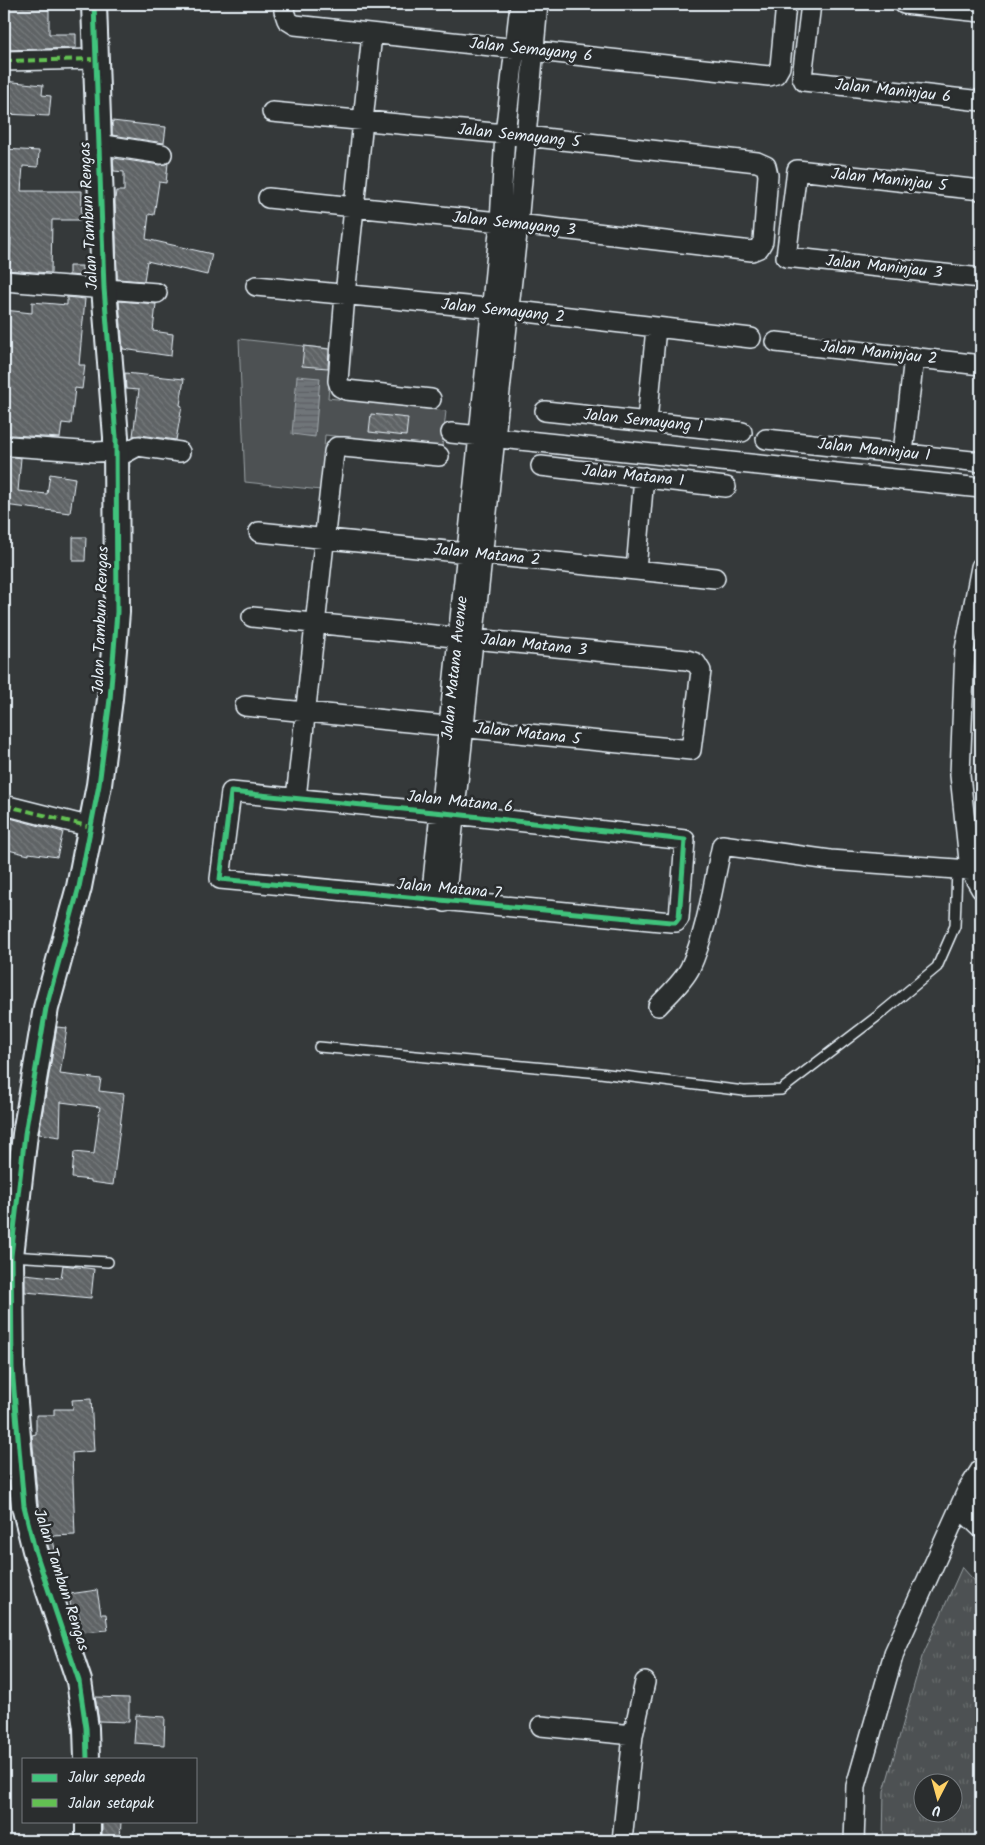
<svg xmlns="http://www.w3.org/2000/svg" width="985" height="1845" viewBox="0 0 985 1845" font-family="Kalam,sans-serif">
  <style>
    .grass { fill: url(#grass-tufts); stroke: #9aa1a5; fill-rule: evenodd }
    .park { fill: #4d5152; stroke: #9aa1a5 }
    .water { fill: url(#water-rules); stroke: #a0a7ac }
    .building { fill: url(#building-back-hatch); stroke: #e8f1f8 }
    .lines { fill: none; stroke-linecap: round; stroke-linejoin: round }
    .service-casing { stroke: #e8f1f8; stroke-width: 12 }
    .minor-casing { stroke: #e8f1f8; stroke-width: 22 }
    .tertiary-casing { stroke: #e8f1f8; stroke-width: 28 }
    .service { stroke: #2a2d2e; stroke-width: 9 }
    .minor { stroke: #2a2d2e; stroke-width: 19 }
    .tertiary { stroke: #2a2d2e; stroke-width: 24 }
    .quiet { stroke: #63c152; stroke-width: 4; stroke-dasharray: 8 4; stroke-linecap: butt }
    .cycleway-casing { stroke: #2a2d2e; stroke-width: 8 }
    .cycleway { stroke: #40c37c; stroke-width: 5 }
    .labels { text-anchor: middle; dominant-baseline: central; stroke-width: 5; stroke-linejoin: round; paint-order: stroke }
    .street-label { font-size: 16px; fill: #e8f1f8; stroke: #2a2d2e }
  </style>
  <defs>
    <pattern id="grass-tufts" width="24" height="20" patternUnits="userSpaceOnUse" patternTransform="scale(1.25)"><rect width="24" height="20" fill="#4d5152"/><path d="M3 7l-1-3M5 7V3M7 7l1-3M15 17l-1-3M17 17v-4M19 17l1-3" fill="none" stroke="#676a6c"/></pattern>
    <pattern id="water-rules" width="6" height="5" patternUnits="userSpaceOnUse" patternTransform="scale(1.25)"><rect width="6" height="5" fill="#707579"/><path d="M0 2.5h6" fill="none" stroke="#5b5e62"/></pattern>
    <pattern id="building-back-hatch" width="6" height="6" patternUnits="userSpaceOnUse" patternTransform="scale(1.25)"><rect width="6" height="6" fill="#5f6365"/><path d="M-1 5l2 2M0 0l6 6M5-1l2 2" fill="none" stroke="#767a7c"/></pattern>
  </defs>
  <rect width="100%" height="100%" fill="#35393a"/>
  <filter id="ink" filterUnits="userSpaceOnUse"><feTurbulence type="fractalNoise" baseFrequency=".02" numOctaves="2"/><feDisplacementMap in="SourceGraphic" scale="10" xChannelSelector="R" yChannelSelector="G"/><feConvolveMatrix kernelMatrix="1 2 1 2 8 2 1 2 1" color-interpolation-filters="sRGB"/></filter>
  <g filter="url(#ink)">
    <path class="grass" d="M962,1567L981,1588V1841H883L884,1791L922,1657ZM922,1782H952V1812H922Z"/>
    <path class="park" d="M239,339L332,349L328,398L446,411L442,447L325,435L321,490L245,482Z"/>
    <path class="water" d="M297,376L320,378L315,437L292,434Z"/>
    <path class="building" d="M4,4L49,7V34H76V48L4,50Z
      M4,81L43,85L42,95L51,96L49,116L4,114Z
      M112,121L166,127L164,143L112,135Z
      M4,149L39,151L38,167L23,166L21,191H82L81,220H52L51,273L4,270V264H10L11,238H4Z
      M113,158L160,165L168,163L166,183L159,182L154,215L149,214L146,239L212,254L207,275L147,261L144,281L117,279L115,199L116,191H124V172L114,171Z
      M69,266H82V276L69,275Z
      M67,297L85,299L79,365H85L82,389L75,388L71,424L62,423L60,438L11,435L4,437V310L32,313V302L67,305Z
      M119,301L156,304L153,331L173,334L171,356L123,349Z
      M304,346L329,349L328,368L302,366Z
      M125,373L184,379L180,405L182,406L176,440L140,435L133,436L139,390L126,389Z
      M371,414L408,418L406,436L369,432Z
      M4,455L21,458L18,491L47,494L50,474L75,478L70,513L4,505Z
      M73,537H86L85,561H73Z
      M10,818L63,832L57,857L29,853V855L4,849Z
      M57,1027L67,1028L60,1074L101,1079L99,1091L124,1094L113,1185L91,1182V1180L72,1178L74,1152L94,1154L100,1107L61,1102L60,1137L39,1134Z
      M63,1265L94,1269L91,1298L25,1292V1274L61,1278Z
      M91,1399L94,1451L72,1453L75,1535L52,1536L61,1575H58L48,1546L38,1504L32,1435L36,1434V1415H54V1409H73L72,1400Z
      M97,1590L101,1614H106L108,1630L81,1632L79,1614L72,1615L69,1594Z
      M95,1697L129,1698V1722L99,1721Z
      M136,1715L165,1717L164,1745L134,1743Z
      M102,1821H121L120,1841H102Z"/>
    <g class="lines">
      <defs>
        <path id="service" d="M319,1047L600,1073L744,1091L781,1090L879,1015L937,967L955,926L957,869
          M11,1256L108,1262"/>
        <path id="minor" d="M285,4L284,11L287,20L295,25L769,76L776,74L780,67L786,4
          M811,4L802,77L804,81L981,101
          M904,4L981,12
          M372,34L345,295L338,381L340,387L346,390L431,399
          M4,61L96,59
          M98,144L162,154
          M981,190L797,170L786,257L981,278
          M268,198L518,224L752,251L759,248L763,241L768,175L766,166L757,162L526,136L272,112
          M4,281L157,293
          M256,286L509,310L751,338
          M776,342L981,365
          M545,411L742,432
          M647,421L656,328
          M451,433L981,488
          M766,439L981,462
          M10,446L95,452L116,451
          M903,453L914,357
          M116,458L138,446L180,452
          M541,466L726,487
          M259,532L715,578
          M636,570L644,477
          M245,706L691,750L701,671L696,663L687,660L252,617
          M231,792L454,814L685,840L679,918L676,922H671L220,879Z
          M296,798L334,452L337,447H344L439,456
          M4,805L91,827
          M970,870L960,775L965,649L981,567
          M431,900L479,435L500,222L505,134L520,4
          M445,902L518,224L538,4
          M658,1006C669,994 683,982 690,968C707,931 713,884 722,845L830,860L970,870L981,889
          M967,1491L981,1503
          M960,1508L981,1528
          M541,1726L633,1735
          M622,1841L633,1735L645,1682
          M854,1841L856,1786L894,1653L967,1491L981,1469"/>
        <path id="tertiary" d="M87,1759L86,1728L79,1681L35,1550L24,1506L12,1368L11,1256L25,1134L46,1008L79,887L99,785L110,699L117,612L116,437L104,288L94,4
          M88,1821V1841"/>
      </defs>
      <use href="#service" class="service-casing"/>
      <use href="#minor" class="minor-casing"/>
      <use href="#tertiary" class="tertiary-casing"/>
      <use href="#service" class="service"/>
      <use href="#minor" class="minor"/>
      <use href="#tertiary" class="tertiary"/>
      <path class="quiet" d="M4,61L96,59
        M4,805L91,827"/>
      <defs>
        <path id="cycleway" d="M231,792L454,814L685,840L679,918L676,922H671L220,879Z
          M87,1759L86,1728L79,1681L35,1550L24,1506L12,1368L11,1256L25,1134L46,1008L79,887L99,785L110,699L117,612L116,437L104,288L94,4"/>
      </defs>
      <use href="#cycleway" class="cycleway-casing"/>
      <use href="#cycleway" class="cycleway"/>
    </g>
  </g>
  <g class="labels">
    <g class="street-label">
      <text transform="translate(531 50) rotate(6)">Jalan Semayang 6</text>
      <text transform="translate(893 91) rotate(6)">Jalan Maninjau 6</text>
      <text transform="translate(519 136) rotate(6)">Jalan Semayang 5</text>
      <text transform="translate(889 180) rotate(6)">Jalan Maninjau 5</text>
      <text transform="translate(89 216) rotate(-93)">Jalan Tambun Rengas</text>
      <text transform="translate(514 224) rotate(6)">Jalan Semayang 3</text>
      <text transform="translate(884 267) rotate(6)">Jalan Maninjau 3</text>
      <text transform="translate(503 311) rotate(6)">Jalan Semayang 2</text>
      <text transform="translate(879 353) rotate(6)">Jalan Maninjau 2</text>
      <text transform="translate(643 421) rotate(6)">Jalan Semayang 1</text>
      <text transform="translate(874 450) rotate(6)">Jalan Maninjau 1</text>
      <text transform="translate(633 476) rotate(6)">Jalan Matana 1</text>
      <text transform="translate(487 555) rotate(6)">Jalan Matana 2</text>
      <text transform="translate(101 620) rotate(-88)">Jalan Tambun Rengas</text>
      <text transform="translate(534 645) rotate(6)">Jalan Matana 3</text>
      <text transform="translate(455 668) rotate(-84)">Jalan Matana Avenue</text>
      <text transform="translate(528 734) rotate(6)">Jalan Matana 5</text>
      <text transform="translate(460 802) rotate(6)">Jalan Matana 6</text>
      <text transform="translate(449 889) rotate(5)">Jalan Matana 7</text>
      <text transform="translate(61 1580) rotate(72)">Jalan Tambun Rengas</text>
    </g>
  </g>
  <rect width="985" height="1845" fill="none" stroke="#2a2d2e" stroke-width="20"/>
  <rect x="10" y="10" width="965" height="1825" fill="none" stroke="#e8f1f8" stroke-width="2" filter="url(#ink)"/>
  <rect x="22" y="1758" width="175" height="65" fill="#2a2d2e" stroke="#767b7f"/>
  <rect x="32" y="1774" width="25" height="8" fill="#40c37c" stroke="#767b7f"/>
  <text x="68" y="1782" font-size="15" fill="#e8f1f8">Jalur sepeda</text>
  <rect x="32" y="1799" width="25" height="8" fill="#63c152" stroke="#767b7f"/>
  <text x="68" y="1808" font-size="15" fill="#e8f1f8">Jalan setapak</text>
  <g transform="translate(938 1798) rotate(186)"><circle r="24" fill="#2a2d2e" stroke="#767b7f"/>
  <path d="M0-4L9 19L0 12L-9 19Z" fill="#ffd166"/>
  <text y="-8" font-size="14" font-weight="bold" text-anchor="middle" fill="#e8f1f8">U</text>
  </g>
</svg>
